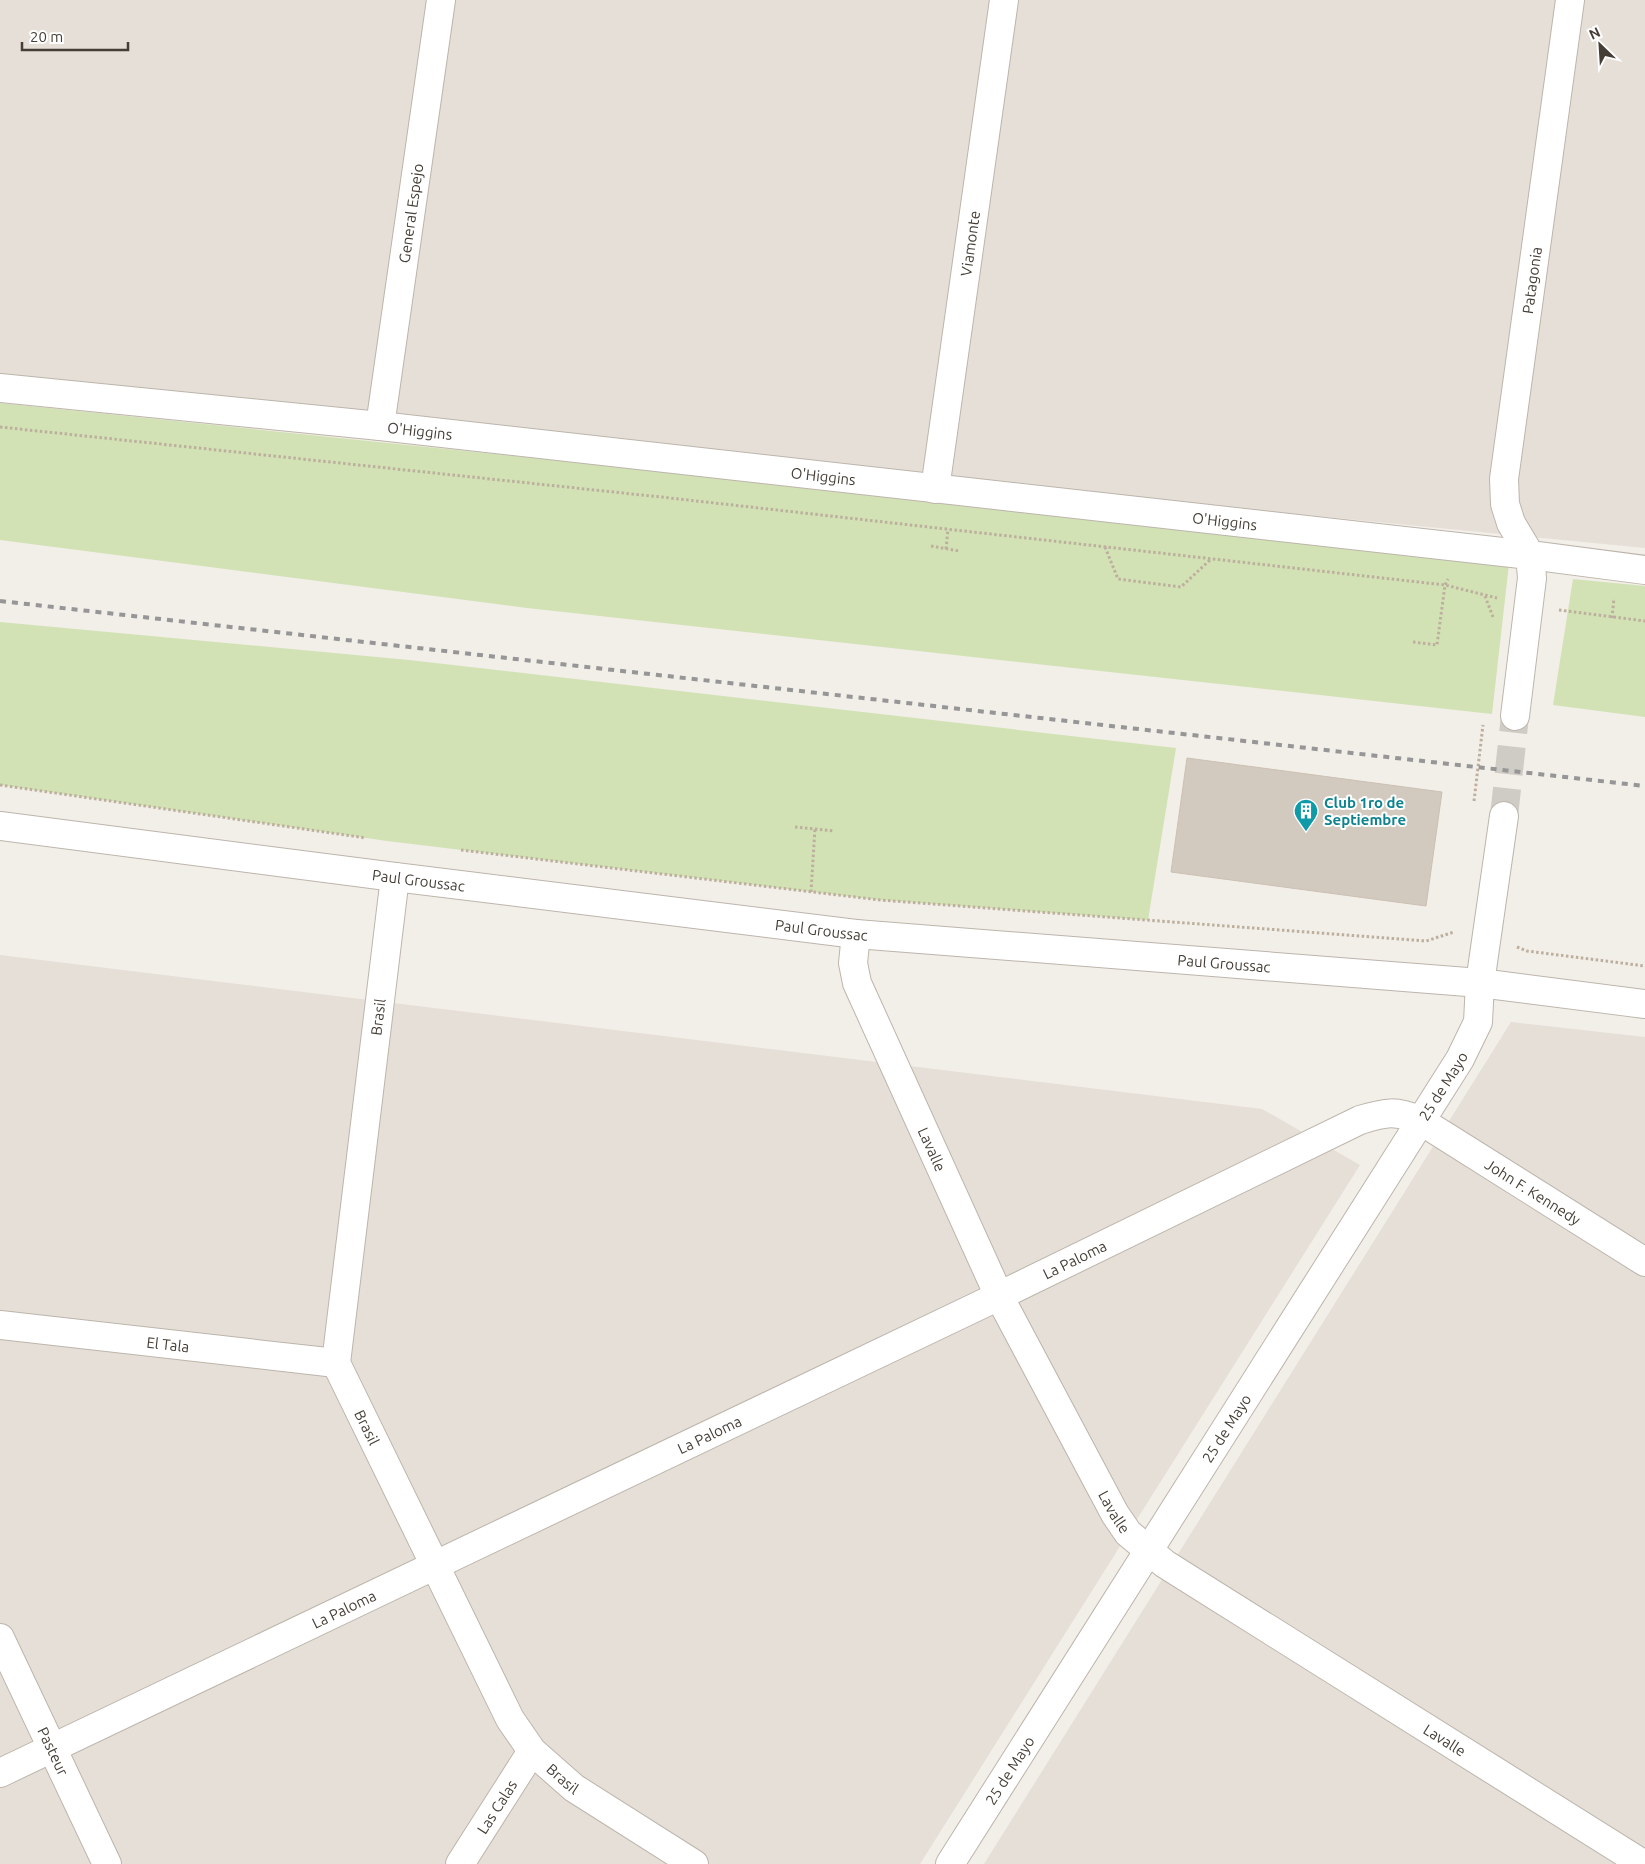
<svg xmlns="http://www.w3.org/2000/svg" width="1645" height="1864" viewBox="0 0 1645 1864" font-family="Ubuntu,sans-serif">
  <style>
    .residential { fill: #e5dfd7 }
    .green { fill: #d2e2b5 }
    .building { fill: #d2c9bf; stroke: #ccc0b3 }
    .lines { fill: none; stroke-linecap: round; stroke-linejoin: round }
    .minor-tunnel { stroke: #cfcbc5; stroke-width: 28; stroke-dasharray: 28 14; stroke-linecap: butt }
    .minor-casing { stroke: #bdb5ac; stroke-width: 30 }
    .path { stroke: #bdaf9e; stroke-width: 3; stroke-dasharray: 2.5 2.5; stroke-linecap: butt }
    .minor { stroke: #fff; stroke-width: 28 }
    .rail { stroke: #969696; stroke-width: 4; stroke-dasharray: 6 6; stroke-linecap: butt }
    .labels { text-anchor: middle; dominant-baseline: central; stroke-width: 4; stroke-linejoin: round; paint-order: stroke }
    .street-label { font-size: 15px; fill: #453e37; stroke: #fff }
    .culture-label { font-size: 15px; font-weight: bold; fill: #0d838f; stroke: #fff; text-anchor: start }
  </style>
  <rect width="100%" height="100%" fill="#f2eee8"/>
  <path class="residential" d="M0,0H1645V548L0,388Z
    M0,955L1262,1109L1360,1165L920,1864H0Z
    M1511,1022L1645,1037V1864H984Z"/>
  <path class="green" d="M0,403L544,459L1509,564L1492,714L527,608L0,540Z
    M1573,579L1645,586V717L1553,705Z
    M0,622L409,660L1176,748L1148,920L880,900L387,841L0,785Z"/>
  <path class="building" d="M1187,758L1442,792L1426,906L1171,872Z"/>
  <g class="lines">
    <path class="minor-tunnel" d="M1504,816L1515,716"/>
    <defs>
      <g id="minor">
        <path id="s1" d="M0,388L380,426L1530,555L1645,570"/>
        <path id="s2" d="M380,426L441,0"/>
        <path id="s3" d="M935,489L1004,0"/>
        <path id="s4" d="M1515,716L1532,578L1530,555L1511,523L1505,504L1504,479L1570,0"/>
        <path id="s5" d="M0,826L395,877L856,934L1480,983L1645,1004"/>
        <path id="s6" d="M395,877L336,1363L510,1719L532,1751L574,1788L694,1864"/>
        <path id="s7" d="M856,934L853,963L857,983L999,1296L1115,1514L1128,1533L1165,1564L1643,1864"/>
        <path id="s8" d="M0,1325L336,1363"/>
        <path id="s9" d="M0,1638L107,1864"/>
        <path id="s10" d="M0,1773L999,1296L1360,1120C1386,1112 1396,1110 1421,1121L1645,1262"/>
        <path id="s11" d="M460,1864L532,1751"/>
        <path id="s12" d="M950,1864L1460,1059L1478,1022L1480,983L1504,816"/>
      </g>
    </defs>
    <use href="#minor" class="minor-casing"/>
    <path class="path" d="M0,427L670,498L1445,585L1497,598
      M931,546L959,551
      M1105,547L1118,579L1181,587L1211,559
      M946,549L948,529
      M1485,596L1493,617
      M1559,610L1645,621
      M1612,618L1614,598
      M1413,642L1437,645L1445,585L1448,579
      M0,785L366,838
      M1474,801L1483,725
      M795,827L834,831
      M461,850L880,900L1426,941L1454,932
      M811,892L815,828
      M1517,947L1527,951L1645,966"/>
    <use href="#minor" class="minor"/>
    <path class="rail" d="M0,601L1645,786"/>
  </g>
  <defs>
    <symbol id="building-pin" viewBox="-11 -11 22 30"><path d="M0 17L-7.5 6A9.5 9.5 0 1 1 7.5 6Z" fill="#0f9aa8" stroke="#fff"/><path d="M-4-6H4V6H1V3H-1V6H-4ZM-2.5-4.3h1.7v1.8h-1.7ZM.8-4.3h1.7v1.8H.8ZM-2.5-1h1.7V.8h-1.7ZM.8-1h1.7V.8H.8Z" fill="#fff"/></symbol>
  </defs>
  <g fill-rule="evenodd">
    <use href="#building-pin" x="1292" y="797" width="28" height="38"/>
  </g>
  <g class="labels">
    <g class="street-label">
      <text stroke="none"><textPath href="#s2" startOffset="215">General Espejo</textPath></text>
      <text stroke="none"><textPath href="#s3" startOffset="248">Viamonte</textPath></text>
      <text stroke="none"><textPath href="#s4" startOffset="445">Patagonia</textPath></text>
      <text stroke="none"><textPath href="#s1" startOffset="422">O'Higgins</textPath></text>
      <text stroke="none"><textPath href="#s1" startOffset="828">O'Higgins</textPath></text>
      <text stroke="none"><textPath href="#s1" startOffset="1232">O'Higgins</textPath></text>
      <text stroke="none"><textPath href="#s5" startOffset="422">Paul Groussac</textPath></text>
      <text stroke="none"><textPath href="#s5" startOffset="828">Paul Groussac</textPath></text>
      <text stroke="none"><textPath href="#s5" startOffset="1232">Paul Groussac</textPath></text>
      <text transform="translate(378 1017) rotate(-83)">Brasil</text>
      <text stroke="none"><textPath href="#s12" startOffset="921">25 de Mayo</textPath></text>
      <text stroke="none"><textPath href="#s7" startOffset="232">Lavalle</textPath></text>
      <text stroke="none"><textPath href="#s10" startOffset="1704">John F. Kennedy</textPath></text>
      <text stroke="none"><textPath href="#s10" startOffset="1191">La Paloma</textPath></text>
      <text stroke="none"><textPath href="#s8" startOffset="169">El Tala</textPath></text>
      <text stroke="none"><textPath href="#s6" startOffset="561">Brasil</textPath></text>
      <text stroke="none"><textPath href="#s12" startOffset="516">25 de Mayo</textPath></text>
      <text stroke="none"><textPath href="#s10" startOffset="786">La Paloma</textPath></text>
      <text stroke="none"><textPath href="#s7" startOffset="638">Lavalle</textPath></text>
      <text stroke="none"><textPath href="#s10" startOffset="381">La Paloma</textPath></text>
      <text stroke="none"><textPath href="#s7" startOffset="1042">Lavalle</textPath></text>
      <text stroke="none"><textPath href="#s9" startOffset="125">Pasteur</textPath></text>
      <text stroke="none"><textPath href="#s12" startOffset="111">25 de Mayo</textPath></text>
      <text stroke="none"><textPath href="#s6" startOffset="966">Brasil</textPath></text>
      <text stroke="none"><textPath href="#s11" startOffset="68">Las Calas</textPath></text>
    </g>
    <g class="culture-label">
      <text x="1324" y="802">Club 1ro de<tspan x="1324" dy="17">Septiembre</tspan></text>
    </g>
  </g>
  <g transform="translate(1600 45) rotate(335)" stroke="#ffffff" stroke-width="4" paint-order="stroke">
  <path d="M0-4L9 19L0 12L-9 19Z" fill="#453e37"/>
  <text y="-8" font-size="14" font-weight="bold" text-anchor="middle" fill="#453e37">N</text>
  </g>
  <path d="M22 42v8h106v-8" fill="none" stroke="#453e37" stroke-width="2.5"/>
  <text x="30" y="42" font-size="15" fill="#453e37" stroke="#ffffff" stroke-width="4" paint-order="stroke">20 m</text>
</svg>
